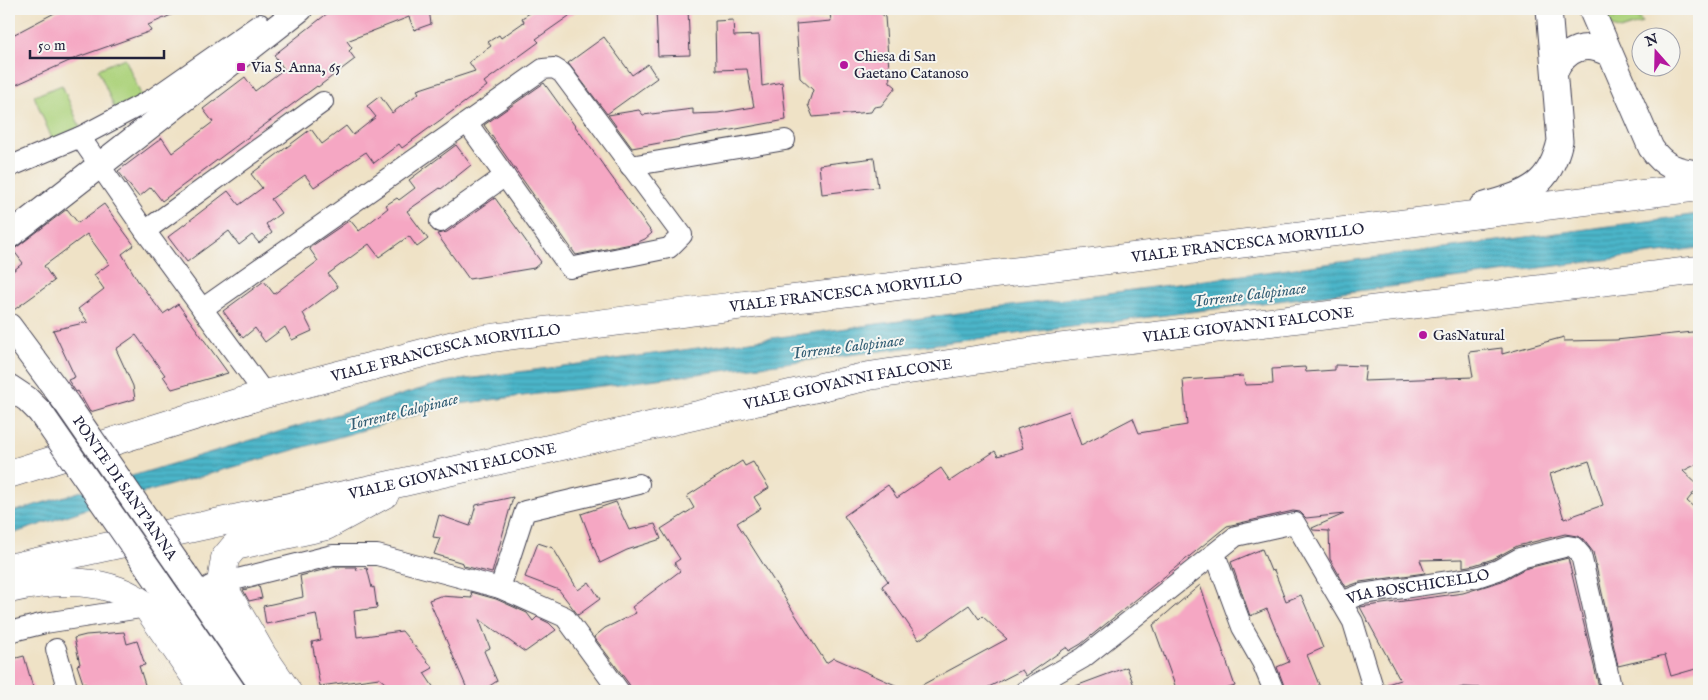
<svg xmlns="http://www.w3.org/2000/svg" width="1708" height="700" viewBox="0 0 1708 700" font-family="'IM FELL English',serif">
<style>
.grass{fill:url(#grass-tufts);stroke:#687a5c}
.park{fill:#add37d;stroke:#687a5c}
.water{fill:url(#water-rules);stroke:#366c82}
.building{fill:#f5a7c3;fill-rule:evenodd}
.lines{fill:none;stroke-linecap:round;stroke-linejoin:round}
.minor-casing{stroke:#413f50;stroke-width:22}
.tertiary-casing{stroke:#413f50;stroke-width:27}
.secondary-casing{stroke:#413f50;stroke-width:29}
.primary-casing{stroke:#413f50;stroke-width:29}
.minor{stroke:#fff;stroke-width:20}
.tertiary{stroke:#fff;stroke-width:25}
.secondary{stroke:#fff;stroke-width:28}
.primary{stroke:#fff;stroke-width:28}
.tertiary-bridge-casing{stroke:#413f50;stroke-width:27;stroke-linecap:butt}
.tertiary-bridge{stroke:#fff;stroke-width:25}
.poi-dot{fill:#b5179e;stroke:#f6f6f2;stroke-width:2}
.labels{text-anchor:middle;stroke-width:4;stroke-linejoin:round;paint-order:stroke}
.poi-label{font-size:15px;fill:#22223b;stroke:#f6f6f2;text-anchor:start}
.street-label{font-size:15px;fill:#22223b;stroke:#f6f6f2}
.water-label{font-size:16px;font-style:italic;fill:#325d74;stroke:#f6f6f2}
</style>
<defs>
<pattern id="grass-tufts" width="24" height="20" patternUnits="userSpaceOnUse" patternTransform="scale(1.25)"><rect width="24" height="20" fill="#add37d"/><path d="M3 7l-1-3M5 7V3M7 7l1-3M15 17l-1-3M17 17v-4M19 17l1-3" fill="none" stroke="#95b56d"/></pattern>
<pattern id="water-rules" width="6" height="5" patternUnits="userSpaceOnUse" patternTransform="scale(1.25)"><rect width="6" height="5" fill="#4bb5c9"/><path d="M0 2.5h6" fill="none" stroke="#3e93a4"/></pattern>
</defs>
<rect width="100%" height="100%" fill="#f6f6f2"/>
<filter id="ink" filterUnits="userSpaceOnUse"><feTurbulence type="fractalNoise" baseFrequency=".02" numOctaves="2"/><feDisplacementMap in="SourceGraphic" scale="10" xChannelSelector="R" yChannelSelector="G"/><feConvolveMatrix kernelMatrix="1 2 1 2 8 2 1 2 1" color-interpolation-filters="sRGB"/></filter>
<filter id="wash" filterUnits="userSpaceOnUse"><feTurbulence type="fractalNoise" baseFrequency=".0096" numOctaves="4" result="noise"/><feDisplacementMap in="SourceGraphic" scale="20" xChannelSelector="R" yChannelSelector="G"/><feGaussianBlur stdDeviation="1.12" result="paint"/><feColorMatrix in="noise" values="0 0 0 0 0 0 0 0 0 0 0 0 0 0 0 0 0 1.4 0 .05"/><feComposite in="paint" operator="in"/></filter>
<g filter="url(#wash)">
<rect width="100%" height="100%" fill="#efe2c6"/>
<path class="grass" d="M 1601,9 L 1636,9 L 1642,23 L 1620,30 L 1612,27 Z"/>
<path class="park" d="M 125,58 L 142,97 L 115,109 L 98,69 Z
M 62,85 L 80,127 L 52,139 L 34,96 Z"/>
<path class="water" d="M 1699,214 L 1699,248 L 451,405 L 87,509 L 9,535 L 9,513 L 444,382 Z"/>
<g id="blocks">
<path class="building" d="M 62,9 L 185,9 L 148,25 L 151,31 L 78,57 L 9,88 L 9,37 Z
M 333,9 L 429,9 L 431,24 L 414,30 L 409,17 L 347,41 L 352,48 L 349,51 L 355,59 L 318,87 L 317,86 L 162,201 L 151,187 L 139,197 L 118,171 L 162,138 L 172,153 L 213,122 L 203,109 L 245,77 L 255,91 L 284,69 L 274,55 Z
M 536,9 L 579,9 L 536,39 L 539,42 L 484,82 L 487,86 L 402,148 L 399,144 L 374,163 L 366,152 L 314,187 L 305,175 L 271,199 L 281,213 L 266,224 L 272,233 L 259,243 L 252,235 L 239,245 L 229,231 L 187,262 L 168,237 L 228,191 L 239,205 L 262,188 L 251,174 L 311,129 L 322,144 L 346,126 L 353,135 L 376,117 L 367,106 L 380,96 L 392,113 L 419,93 L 417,90 L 475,71 L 469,62 L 491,46 L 488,42 L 499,35 L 501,38 L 524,22 L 522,18 Z
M 656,9 L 688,9 L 690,55 L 658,56 Z
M 837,9 L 876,9 L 885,17 L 890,82 L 896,87 L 881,106 L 874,107 L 871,112 L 813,117 L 808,105 L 813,90 L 800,78 L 796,24 L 831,21 L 830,13 Z
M 733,20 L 734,36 L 759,35 L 762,86 L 782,82 L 786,120 L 632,148 L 608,115 L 639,110 L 643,115 L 693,109 L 693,114 L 718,113 L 754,107 L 747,69 L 716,70 L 715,21 Z
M 604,37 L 632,75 L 648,64 L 657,78 L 607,114 L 568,63 Z
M 544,83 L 652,233 L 645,239 L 636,243 L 576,255 L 484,125 Z
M 456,145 L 471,165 L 441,189 L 440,188 L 407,211 L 428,239 L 417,247 L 409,236 L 379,257 L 369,244 L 328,274 L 338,287 L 303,313 L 312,331 L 292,340 L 285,327 L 265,342 L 255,328 L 243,338 L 223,311 L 264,281 L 274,294 L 318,261 L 309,248 L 350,220 L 359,231 L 388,208 L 386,205 L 397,198 L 399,200 L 415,188 L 409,180 Z
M 874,158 L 878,187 L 822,194 L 819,165 Z
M 495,198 L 541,262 L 534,268 L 469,279 L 437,234 L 447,232 Z
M 104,204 L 134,245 L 122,254 L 138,281 L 163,314 L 178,304 L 228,373 L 172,389 L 163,376 L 165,375 L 136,335 L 116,349 L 133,386 L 135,399 L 90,412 L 78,391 L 76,392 L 68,380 L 75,377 L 53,330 L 88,322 L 78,309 L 104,289 L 94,275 L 109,264 L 87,234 L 44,266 L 54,281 L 11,312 L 9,312 L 9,274 L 23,263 L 13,250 L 67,209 L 78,223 Z
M 1692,332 L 1699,333 L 1699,463 L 1683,471 L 1699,486 L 1687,501 L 1699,512 L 1699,668 L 1671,676 L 1665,655 L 1618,666 L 1593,552 L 1583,539 L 1577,536 L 1565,534 L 1517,546 L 1493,559 L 1474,565 L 1463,567 L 1463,559 L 1420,560 L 1425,573 L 1360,582 L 1346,587 L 1330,559 L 1329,531 L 1313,530 L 1312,528 L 1344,514 L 1306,518 L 1300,512 L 1293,511 L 1227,526 L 1081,644 L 1069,651 L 1067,647 L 1026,676 L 1022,670 L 981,691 L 911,691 L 1007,639 L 982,616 L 979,619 L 969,605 L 919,640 L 882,586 L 888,581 L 844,516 L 888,485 L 897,498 L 941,468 L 950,481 L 995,451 L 998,456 L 1023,448 L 1017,429 L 1069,411 L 1081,445 L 1133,418 L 1139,433 L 1187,425 L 1183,380 L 1243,376 L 1245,385 L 1273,384 L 1272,369 L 1305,367 L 1306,372 L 1335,370 L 1335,365 L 1366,366 L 1364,381 L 1473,377 L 1469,352 L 1502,348 L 1502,354 L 1564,337 L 1564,341 L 1616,340 ZM 1589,461 L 1603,505 L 1564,519 L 1550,474 Z
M 742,461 L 745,466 L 753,462 L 769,488 L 754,497 L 761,508 L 737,523 L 826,663 L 834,658 L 909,691 L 631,691 L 629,684 L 594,637 L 605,628 L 636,613 L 632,607 L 680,571 L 674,563 L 680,559 L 661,529 L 694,508 L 687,496 Z
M 513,497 L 492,573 L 464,566 L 463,563 L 434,554 L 440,538 L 433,537 L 439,515 L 470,526 L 476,505 Z
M 616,502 L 629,530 L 655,524 L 661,539 L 627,550 L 600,563 L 581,514 Z
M 538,543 L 553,548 L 578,590 L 589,582 L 600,599 L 578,615 L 559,590 L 525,577 Z
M 1262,549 L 1271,571 L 1274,570 L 1286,601 L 1301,595 L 1314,626 L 1323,648 L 1307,655 L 1320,687 L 1316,688 L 1318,691 L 1286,691 L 1277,667 L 1289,662 L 1267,609 L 1250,616 L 1231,562 Z
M 1568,558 L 1600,691 L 1541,691 L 1463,687 L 1449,691 L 1386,691 L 1384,685 L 1400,680 L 1360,607 L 1463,593 L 1502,581 L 1524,569 Z
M 334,567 L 356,567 L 357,570 L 367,568 L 372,588 L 374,587 L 377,608 L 354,611 L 357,637 L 402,631 L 433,668 L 424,673 L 436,691 L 395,691 L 379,678 L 320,686 L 312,642 L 321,640 L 316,614 L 266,624 L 263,606 L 303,597 L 300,576 Z
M 1200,585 L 1235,686 L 1219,691 L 1177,691 L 1153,625 Z
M 259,586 L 262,598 L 249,601 L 243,590 Z
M 471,592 L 496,599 L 527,613 L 533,621 L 537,617 L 549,623 L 556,630 L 525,652 L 479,619 L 490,648 L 484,651 L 497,681 L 482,691 L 468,691 L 429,600 L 440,596 L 472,598 Z
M 124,632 L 127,644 L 137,641 L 145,665 L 139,666 L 147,691 L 88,691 L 85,683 L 83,683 L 77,665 L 80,664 L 74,638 L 86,635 Z
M 24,656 L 34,691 L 9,691 L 9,660 Z
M 1127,667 L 1136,691 L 1065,691 L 1065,690 Z"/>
</g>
</g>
<g filter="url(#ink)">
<use href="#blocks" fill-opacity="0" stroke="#413f50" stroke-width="1"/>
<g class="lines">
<g class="minor-casing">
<g id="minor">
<path d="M 80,137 L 145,231 L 265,394"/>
<path d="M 630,166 L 785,140"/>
<path d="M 9,167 L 80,137 L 154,98 L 260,24 L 269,35"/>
<path d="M 440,222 L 505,176"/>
<path d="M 145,231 L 323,102"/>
<path d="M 202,309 L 543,69 L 554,68 L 562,73 L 682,235 L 669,248 L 570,268 L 468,124"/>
<path d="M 1215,554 L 1242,627 L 1262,662 L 1274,691"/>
<path d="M 210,586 L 333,555 L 377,555 L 500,588 L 565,617 L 619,691"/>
<path d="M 500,588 L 525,511 L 639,484"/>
<path id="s1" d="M 1341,602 L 1362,594 L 1477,577 L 1498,570 L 1520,558 L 1568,546 L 1574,547 L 1581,555 L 1612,691"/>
<path d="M 9,632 L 45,623 L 153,606"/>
<path d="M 56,649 L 68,691"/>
<path d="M 1025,691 L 1083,658 L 1236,536 L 1295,523 L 1353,622 L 1374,691"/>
</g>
</g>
<g class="tertiary-casing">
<path id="tertiary" d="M 1591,9 L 1651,148 C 1664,167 1678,171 1699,173
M 1555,72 C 1566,48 1586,41 1609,54
M 1482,206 C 1525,193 1549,189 1560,141 L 1549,9
M 9,236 L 300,9
M 9,326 L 67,404
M 9,387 L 27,399 L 40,412
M 184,573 L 265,691
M 156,579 L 233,691"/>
</g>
<g class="secondary-casing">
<path id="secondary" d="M 221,583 L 263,656 L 287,691
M 147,607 L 205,691"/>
</g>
<g class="primary-casing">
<g id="primary">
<path id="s2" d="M 9,474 L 265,394 L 469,341 L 696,311 L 1699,187"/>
<path id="s3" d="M 9,568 L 404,482 L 869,376 L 1048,349 L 1699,270"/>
<path d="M 221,583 L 225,558 L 235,546 L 326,526 L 385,494"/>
<path d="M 9,589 C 54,579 110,576 147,607"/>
</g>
</g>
<use href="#minor" class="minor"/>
<use href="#tertiary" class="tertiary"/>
<use href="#secondary" class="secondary"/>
<use href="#primary" class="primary"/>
<g class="tertiary-bridge-casing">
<g id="tertiary-bridge">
<path id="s4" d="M 67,404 L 184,573"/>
<path d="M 40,412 L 156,579"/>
</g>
</g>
<use href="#tertiary-bridge" class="tertiary-bridge"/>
</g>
</g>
<g class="poi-dot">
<circle cx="844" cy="65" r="5"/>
<rect x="236" y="62" width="10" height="10" rx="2.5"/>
<circle cx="1423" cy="335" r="5"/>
</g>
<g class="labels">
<g class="poi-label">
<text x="854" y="61">Chiesa di San<tspan x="854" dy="17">Gaetano Catanoso</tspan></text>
<text x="251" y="72">Via S. Anna, 65</text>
<text x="1433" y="340">GasNatural</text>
</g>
<g class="street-label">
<text dy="5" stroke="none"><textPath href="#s2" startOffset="1264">VIALE FRANCESCA MORVILLO</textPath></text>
<text dy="5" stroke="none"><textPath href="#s2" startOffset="859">VIALE FRANCESCA MORVILLO</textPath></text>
<text dy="5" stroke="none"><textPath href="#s3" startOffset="1264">VIALE GIOVANNI FALCONE</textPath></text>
<text dy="5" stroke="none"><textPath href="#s2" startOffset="454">VIALE FRANCESCA MORVILLO</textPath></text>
<text dy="5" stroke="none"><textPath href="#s3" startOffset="859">VIALE GIOVANNI FALCONE</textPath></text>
<text dy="5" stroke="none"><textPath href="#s3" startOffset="454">VIALE GIOVANNI FALCONE</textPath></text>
<text dy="5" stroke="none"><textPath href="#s4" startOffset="102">PONTE DI SANT'ANNA</textPath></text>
<text dy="5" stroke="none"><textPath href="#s1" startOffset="79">VIA BOSCHICELLO</textPath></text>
</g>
<g class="water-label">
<text transform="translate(1249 294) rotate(-7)" y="6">Torrente Calopinace</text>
<text transform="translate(847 346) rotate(-7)" y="6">Torrente Calopinace</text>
<text transform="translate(402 411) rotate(-14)" y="6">Torrente Calopinace</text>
</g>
</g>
<rect width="1708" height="700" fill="none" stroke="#f6f6f2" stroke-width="30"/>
<g transform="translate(1656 52) rotate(340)"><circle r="24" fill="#f6f6f2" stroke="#a1a1a9"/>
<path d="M0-4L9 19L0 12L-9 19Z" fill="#b5179e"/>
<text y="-8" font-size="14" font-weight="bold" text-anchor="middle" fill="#22223b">N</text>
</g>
<path d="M30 50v8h134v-8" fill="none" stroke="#22223b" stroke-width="2.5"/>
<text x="38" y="50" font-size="15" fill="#22223b" stroke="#f6f6f2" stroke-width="4" paint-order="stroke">50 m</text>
</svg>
